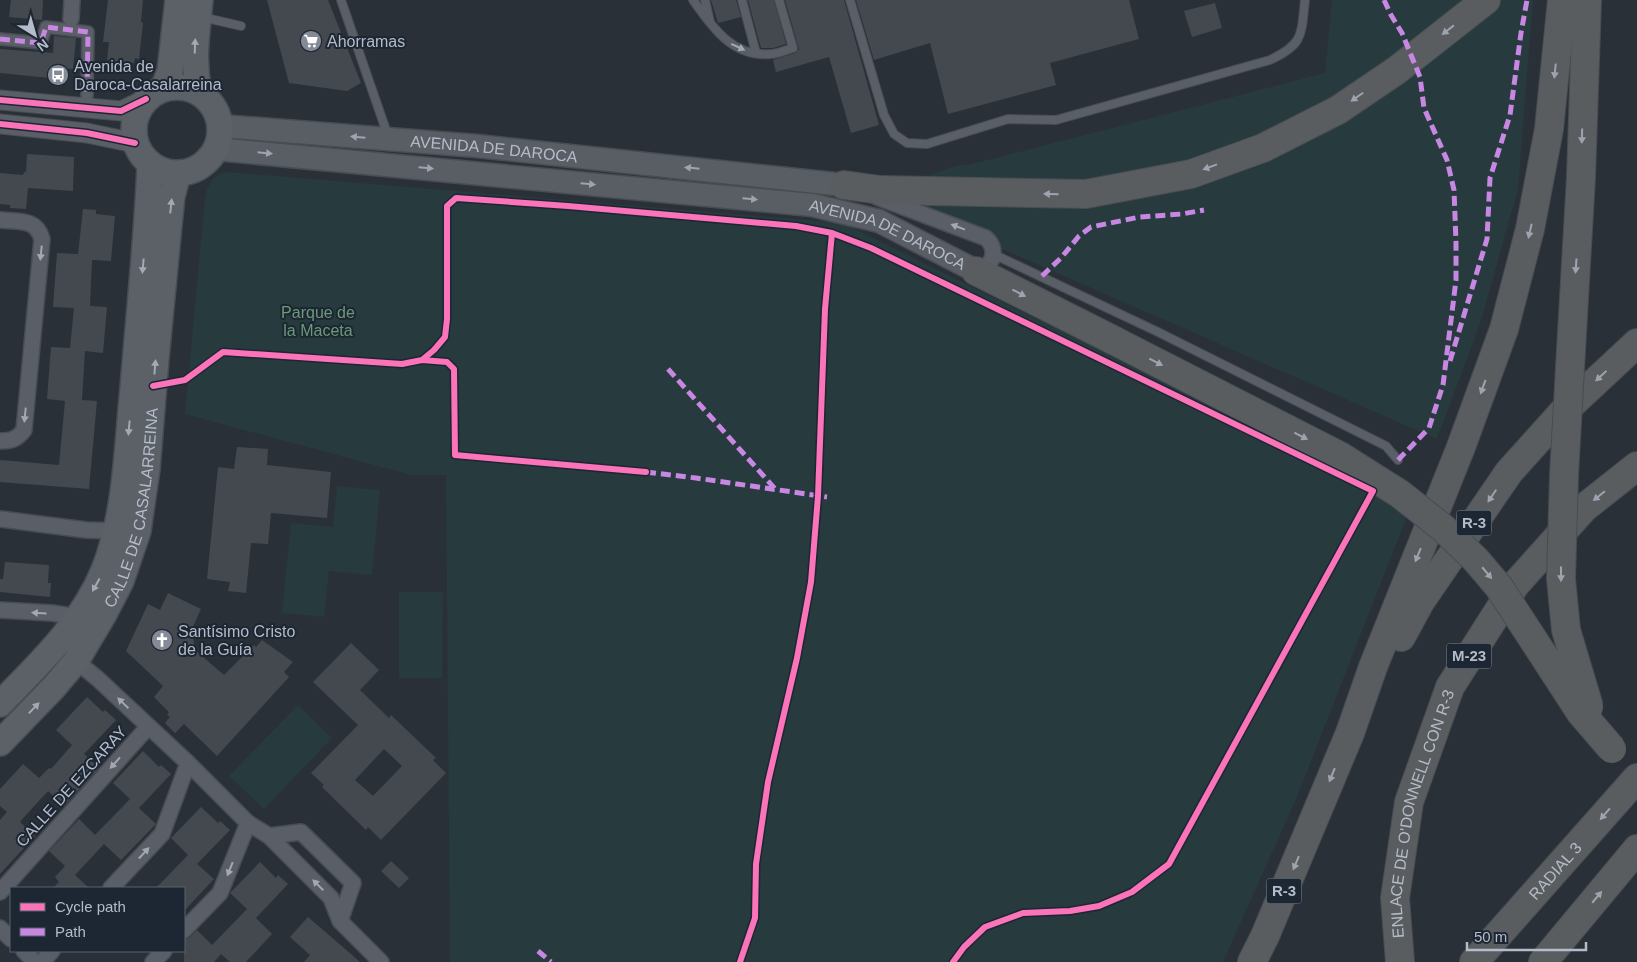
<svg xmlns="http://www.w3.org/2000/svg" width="1637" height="962" viewBox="0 0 1637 962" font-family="Helvetica,sans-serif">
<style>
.green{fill:#273a3e}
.building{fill:#444950;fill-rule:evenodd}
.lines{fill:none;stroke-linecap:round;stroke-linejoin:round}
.service-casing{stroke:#484c53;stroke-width:10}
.pedestrian-casing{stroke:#484c53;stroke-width:14}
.minor-casing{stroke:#484c53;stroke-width:18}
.tertiary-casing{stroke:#484c53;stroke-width:21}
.secondary-casing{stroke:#484c53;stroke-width:25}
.primary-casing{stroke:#484c55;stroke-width:28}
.motorway-casing{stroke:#474c53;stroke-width:30}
.service{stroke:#5a5e66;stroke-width:8}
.pedestrian{stroke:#5a5e66;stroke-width:11}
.minor{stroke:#5a5e66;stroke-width:15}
.tertiary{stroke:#5a5e66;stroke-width:19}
.secondary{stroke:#595d64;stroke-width:22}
.primary{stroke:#5c6168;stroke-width:25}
.motorway{stroke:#5a5d60;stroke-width:28}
.motorway-bridge-casing{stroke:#474c53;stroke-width:30;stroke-linecap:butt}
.motorway-bridge{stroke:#5a5d60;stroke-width:28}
.quiet{stroke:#c787e3;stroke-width:5;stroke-dasharray:10 5;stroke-linecap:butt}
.cycleway-casing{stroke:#1d2633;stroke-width:9}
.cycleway{stroke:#fb73b8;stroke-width:6}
.oneway{fill:#9ea4af}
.oneway2{fill:#a2aab6}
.oneway3{fill:#a2a9b5}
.oneway4{fill:#9da4b0}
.labels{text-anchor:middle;stroke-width:4;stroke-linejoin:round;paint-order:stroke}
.shield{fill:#1d2633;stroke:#878f9c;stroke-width:1}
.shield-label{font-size:15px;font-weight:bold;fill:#b4bcc9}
.poi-label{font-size:16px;fill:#b4bcc9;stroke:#1d2633;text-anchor:start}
.street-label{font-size:16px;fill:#b4bcc9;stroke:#1d2633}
.park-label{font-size:16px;fill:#6b9a76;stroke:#1d2633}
</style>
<rect width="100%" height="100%" fill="#2a3038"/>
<path class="green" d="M 1332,0 L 1533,0 L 1518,189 L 1481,321 L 1437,439 L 874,193 L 956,166 L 972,164 L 1325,73 Z
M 227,172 L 843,223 L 1372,485 L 1409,511 L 1297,797 L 1223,962 L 450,962 L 446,475 L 411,475 L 185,414 L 205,198 C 209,183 211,176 227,172 Z
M 337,486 L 380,490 L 372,575 L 329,571 L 324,617 L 282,613 L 291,523 L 333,527 Z
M 399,592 L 443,592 L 442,678 L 399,678 Z
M 298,705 L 332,738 L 264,809 L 229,776 Z"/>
<path class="building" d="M 11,0 L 43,0 L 42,20 L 9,17 Z
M 108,0 L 143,0 L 141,22 L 143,23 L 139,59 L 135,58 L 134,63 L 126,62 L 125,71 L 112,70 L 113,68 L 108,67 L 109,60 L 107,60 L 109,42 L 103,42 Z
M 267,0 L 328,0 L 361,83 L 347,91 L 289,83 Z
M 711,0 L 736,0 L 741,17 L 718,23 Z
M 748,0 L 774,0 L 786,44 L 773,48 L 761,48 Z
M 785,0 L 844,0 L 879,125 L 851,133 L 829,57 L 776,72 L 773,60 L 795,53 L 799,49 Z
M 856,0 L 1129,0 L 1139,39 L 1050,63 L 1056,85 L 948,114 L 930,43 L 874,60 Z
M 1215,3 L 1222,28 L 1192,37 L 1184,11 Z
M 54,36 L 76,38 L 73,69 L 51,67 L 50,78 L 0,73 L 0,49 L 53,53 Z
M 27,154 L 74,157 L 73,191 L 28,188 L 26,209 L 10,208 L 10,205 L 0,204 L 0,173 L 23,175 L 24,172 L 26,172 Z
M 83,209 L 96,210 L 96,214 L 115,216 L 111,261 L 92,260 L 90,306 L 107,307 L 103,353 L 85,351 L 82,400 L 97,401 L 89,489 L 0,482 L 0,460 L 59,465 L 65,401 L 47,399 L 51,347 L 70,348 L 74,308 L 53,307 L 57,253 L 78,254 Z
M 237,447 L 268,449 L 267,465 L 331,472 L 327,518 L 271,513 L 268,544 L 251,543 L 246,593 L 228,591 L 230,582 L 207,579 L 218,467 L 234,469 Z
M 5,562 L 49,565 L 48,583 L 51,583 L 50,597 L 0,592 L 0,579 L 3,579 Z
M 168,593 L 201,609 L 192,629 L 195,650 L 224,675 L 254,645 L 256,647 L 262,640 L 293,662 L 284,672 L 289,677 L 217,756 L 184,724 L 175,733 L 165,723 L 170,717 L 167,715 L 169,712 L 154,697 L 163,686 L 126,651 L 148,604 L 160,610 Z
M 351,643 L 379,670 L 360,690 L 389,718 L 391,715 L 436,758 L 433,760 L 446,773 L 381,840 L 368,827 L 366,830 L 322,787 L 324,785 L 311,773 L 358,725 L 313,682 ZM 384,749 L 402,766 L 373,796 L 355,780 Z
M 87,697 L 103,712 L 105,710 L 116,720 L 84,754 L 99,768 L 64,806 L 48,791 L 27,814 L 20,822 L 35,836 L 0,874 L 0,820 L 7,812 L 0,806 L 0,789 L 23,764 L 39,778 L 49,768 L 51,769 L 72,745 L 56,730 Z
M 143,751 L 159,767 L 161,765 L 171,774 L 139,808 L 156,824 L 121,860 L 104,844 L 75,875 L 89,888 L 53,888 L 59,882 L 55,877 L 65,866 L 49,851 L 79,819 L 95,835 L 130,799 L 113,783 Z
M 201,807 L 218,823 L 220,821 L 230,830 L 197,864 L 214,879 L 184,911 L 184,888 L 156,888 L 188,855 L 171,838 Z
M 391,861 L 409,878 L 399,888 L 381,871 Z
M 260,862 L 276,878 L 278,875 L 288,884 L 256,918 L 272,934 L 246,962 L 230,962 L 221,954 L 214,962 L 184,962 L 184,939 L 190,937 L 197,930 L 212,945 L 247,909 L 230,893 Z
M 308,917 L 336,941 L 360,962 L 304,962 L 310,955 L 290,937 Z"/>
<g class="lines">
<g class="service-casing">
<path id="service" d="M 341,0 L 388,136
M 693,0 C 712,27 733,58 771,54 C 778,54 786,50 793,48 L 779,0
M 705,0 L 710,22
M 742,0 L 756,53
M 850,0 L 884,115 L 894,134 L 907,143 L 927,144 L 1008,119 L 1056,120 L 1270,60 C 1304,44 1301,35 1305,0
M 202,17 L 241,26
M 993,254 L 1158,332 L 1386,446 L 1398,460"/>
</g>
<g class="pedestrian-casing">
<path id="pedestrian" d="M 0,39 L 41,43 L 46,27 L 88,32 L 87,96"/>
</g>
<g class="minor-casing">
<path id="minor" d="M 71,19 L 72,0
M 877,197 L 986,238 C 999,250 993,268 976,271
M 0,220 C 19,222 36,218 42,239 L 24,430 C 17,439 12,441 0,441
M 0,519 L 86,530 L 117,531
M 0,610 L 52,613 L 78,617
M 76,661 L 98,679 L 188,763 L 248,823 L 269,836 L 331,898 L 340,921 L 381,962
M 269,836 L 301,832 L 353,883 L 340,921
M 111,888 L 162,834 L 188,763
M 0,892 L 148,727
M 0,928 L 11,939
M 184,930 L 220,893 L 248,823
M 24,951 L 35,962
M 42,962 L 52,951
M 153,962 L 164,951"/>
</g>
<g class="tertiary-casing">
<path id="tertiary" d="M 0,100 L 121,111 L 146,99
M 0,124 L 87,133 L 135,143"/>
</g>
<g class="secondary-casing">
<g id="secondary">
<path id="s1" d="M 220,126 L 477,146 L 844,185"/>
<path id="s2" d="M 216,149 L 812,205 L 879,221 L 976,271"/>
</g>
</g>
<g class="primary-casing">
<g id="primary">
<circle cx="177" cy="130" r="43"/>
<path d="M 163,89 L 170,71 L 178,0"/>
<path d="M 199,93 C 192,58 197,34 200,0"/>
<path d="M 0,704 C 39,664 82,624 104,570 C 126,515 127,447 133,388 C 139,314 147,239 150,165"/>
<path id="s3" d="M 0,743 L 54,687 L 76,661 L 104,614 L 121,581 L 138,531 L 147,469 L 156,358 L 169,225 L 172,196 L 178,174"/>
</g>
</g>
<g class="motorway-casing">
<g id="motorway">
<path d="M 844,185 L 880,190 L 1086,194 L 1191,174 L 1263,148 L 1338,110 L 1397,70 L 1486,0"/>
<path d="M 976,271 L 1113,340"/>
<path d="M 1571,350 L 1581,177 L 1587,0"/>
<path d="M 1401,637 L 1420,602 L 1509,472 L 1563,412 L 1637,343"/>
<path d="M 1252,962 L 1265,936 L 1350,733 L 1373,667 L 1461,447 L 1504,329 L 1530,229 L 1549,129 L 1562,0"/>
<path id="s4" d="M 1400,962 L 1395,898 L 1409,802 L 1450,687 L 1515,585 L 1584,508 L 1637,466"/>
<path id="s5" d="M 1474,962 L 1637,778"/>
<path d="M 1543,962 L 1637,849"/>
</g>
</g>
<use href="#service" class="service"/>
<use href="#pedestrian" class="pedestrian"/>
<use href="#minor" class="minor"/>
<use href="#tertiary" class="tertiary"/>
<use href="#secondary" class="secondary"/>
<use href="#primary" class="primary"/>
<use href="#motorway" class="motorway"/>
<g class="motorway-bridge-casing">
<path id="motorway-bridge" d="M 1113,340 L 1340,456 L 1400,494 L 1443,528 L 1476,560 L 1499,587 L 1581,713 L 1612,749
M 1571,350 L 1564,475 L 1561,579 L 1566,630 L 1589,707"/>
</g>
<use href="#motorway-bridge" class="motorway-bridge"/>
<path class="quiet" d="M 1384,0 L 1391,15 L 1402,33 L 1420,77 L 1424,108 L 1447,160 L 1454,190 L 1456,242 L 1456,280 L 1443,385 L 1429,428 L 1398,460
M 0,39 L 41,43 L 46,27 L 88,32 L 87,96
M 1042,276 L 1061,258 L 1079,236 L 1091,227 L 1140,217 L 1182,214 L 1204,210
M 1450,361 L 1487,239 L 1490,178 L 1510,115 L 1521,33 L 1527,0
M 668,369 L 777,491
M 646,472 L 696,478 L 827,497
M 538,951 L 551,962"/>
<g class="cycleway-casing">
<path id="cycleway" d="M 0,100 L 121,111 L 146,99
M 0,124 L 87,133 L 135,143
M 422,360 L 447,362 L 454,369 L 455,455 L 646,472
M 153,386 L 185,380 L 223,352 L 402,364 L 422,360 L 434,350 L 445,337 L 447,319 L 447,206 L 456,198 L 568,206 L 796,226 L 832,233 L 871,248 L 1373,491 L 1169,864 L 1132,892 L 1099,906 L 1070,911 L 1023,913 L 985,927 L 964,947 L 953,962
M 740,962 L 755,918 L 756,864 L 768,782 L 797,658 L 811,582 L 818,496 L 825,309 L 832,233"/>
</g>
<use href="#cycleway" class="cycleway"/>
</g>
<defs><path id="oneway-solid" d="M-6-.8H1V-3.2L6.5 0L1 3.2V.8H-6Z" transform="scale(1.25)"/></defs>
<g class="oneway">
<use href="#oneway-solid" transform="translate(1448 30) rotate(142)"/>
<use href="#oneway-solid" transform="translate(1555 71) rotate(96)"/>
<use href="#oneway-solid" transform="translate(1357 97) rotate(145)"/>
<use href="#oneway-solid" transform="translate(1582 136) rotate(91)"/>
<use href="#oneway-solid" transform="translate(1210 167) rotate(160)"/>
<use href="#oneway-solid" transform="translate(1051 194) rotate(-179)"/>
<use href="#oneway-solid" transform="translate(1530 231) rotate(103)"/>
<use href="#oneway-solid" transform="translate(1576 266) rotate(94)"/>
<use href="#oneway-solid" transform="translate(1019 293) rotate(27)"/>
<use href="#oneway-solid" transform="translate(1156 362) rotate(27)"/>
<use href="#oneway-solid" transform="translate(1601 376) rotate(137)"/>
<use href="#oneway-solid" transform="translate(1483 387) rotate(110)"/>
<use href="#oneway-solid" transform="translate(1301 436) rotate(27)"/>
<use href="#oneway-solid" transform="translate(1492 496) rotate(124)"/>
<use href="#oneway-solid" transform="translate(1599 496) rotate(141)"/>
<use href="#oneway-solid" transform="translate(1418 555) rotate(112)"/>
<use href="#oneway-solid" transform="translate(1487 573) rotate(50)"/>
<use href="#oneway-solid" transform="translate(1561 574) rotate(90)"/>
<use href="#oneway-solid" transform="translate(1332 775) rotate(112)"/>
<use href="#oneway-solid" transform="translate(1605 814) rotate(131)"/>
<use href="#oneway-solid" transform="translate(1296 863) rotate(113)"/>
<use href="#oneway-solid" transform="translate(1597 897) rotate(-50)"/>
</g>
<g class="oneway2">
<use href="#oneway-solid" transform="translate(195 46) rotate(-88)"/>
<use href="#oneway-solid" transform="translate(171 206) rotate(-84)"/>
<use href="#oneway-solid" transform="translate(143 266) rotate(95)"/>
<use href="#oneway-solid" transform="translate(155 367) rotate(-85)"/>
<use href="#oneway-solid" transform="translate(129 428) rotate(95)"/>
<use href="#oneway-solid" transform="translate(96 585) rotate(119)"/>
<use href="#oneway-solid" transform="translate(34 708) rotate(-46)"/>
</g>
<g class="oneway3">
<use href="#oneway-solid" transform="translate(738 47) rotate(25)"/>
<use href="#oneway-solid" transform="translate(958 227) rotate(-159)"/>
<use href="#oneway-solid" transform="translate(41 253) rotate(96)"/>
<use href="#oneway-solid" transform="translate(25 415) rotate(96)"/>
<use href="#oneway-solid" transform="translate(39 613) rotate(-177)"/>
<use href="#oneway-solid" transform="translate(123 703) rotate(-136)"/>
<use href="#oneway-solid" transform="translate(115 763) rotate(132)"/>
<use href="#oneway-solid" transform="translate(144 853) rotate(-47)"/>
<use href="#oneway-solid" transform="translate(230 869) rotate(112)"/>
<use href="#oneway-solid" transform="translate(318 885) rotate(-135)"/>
</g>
<g class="oneway4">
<use href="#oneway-solid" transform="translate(358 137) rotate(-175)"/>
<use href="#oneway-solid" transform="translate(265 153) rotate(6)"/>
<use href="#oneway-solid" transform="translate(426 168) rotate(5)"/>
<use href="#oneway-solid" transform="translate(692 168) rotate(-174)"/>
<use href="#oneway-solid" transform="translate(588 184) rotate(5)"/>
<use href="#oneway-solid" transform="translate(750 199) rotate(5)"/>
</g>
<defs>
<g id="supermarket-disc" transform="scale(1.125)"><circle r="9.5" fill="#848b96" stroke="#1d2633"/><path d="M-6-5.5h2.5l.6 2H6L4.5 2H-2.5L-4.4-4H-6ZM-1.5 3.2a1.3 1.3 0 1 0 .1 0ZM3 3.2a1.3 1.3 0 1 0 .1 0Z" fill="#fff"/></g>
<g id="bus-disc" transform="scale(1.125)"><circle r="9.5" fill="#848b96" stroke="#1d2633"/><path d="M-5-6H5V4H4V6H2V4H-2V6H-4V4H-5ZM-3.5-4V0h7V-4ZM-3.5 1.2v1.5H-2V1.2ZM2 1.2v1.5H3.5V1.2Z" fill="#fff"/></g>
<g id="church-disc" transform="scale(1.125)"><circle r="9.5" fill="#848b96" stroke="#1d2633"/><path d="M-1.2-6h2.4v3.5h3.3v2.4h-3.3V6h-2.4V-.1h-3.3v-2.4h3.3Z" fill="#fff"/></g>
</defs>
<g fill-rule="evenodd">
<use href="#supermarket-disc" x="311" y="41"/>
<use href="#bus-disc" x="58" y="75"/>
<use href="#church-disc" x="162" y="640"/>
</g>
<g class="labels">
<g class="shield">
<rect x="1456.5" y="510.5" width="35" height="25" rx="4"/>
<rect x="1446.5" y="643.5" width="45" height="25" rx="4"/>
<rect x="1266.5" y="878.5" width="35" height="25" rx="4"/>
</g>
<g class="shield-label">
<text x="1474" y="528">R-3</text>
<text x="1469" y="661">M-23</text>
<text x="1284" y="896">R-3</text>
</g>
<g class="poi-label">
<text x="327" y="47">Ahorramas</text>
<text x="74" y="72">Avenida de<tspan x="74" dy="18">Daroca-Casalarreina</tspan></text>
<text x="178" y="637">Santísimo Cristo<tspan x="178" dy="18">de la Guía</tspan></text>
</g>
<g class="street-label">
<text dy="6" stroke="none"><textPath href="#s1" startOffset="275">AVENIDA DE DAROCA</textPath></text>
<text dy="6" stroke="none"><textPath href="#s2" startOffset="680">AVENIDA DE DAROCA</textPath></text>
<text dy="6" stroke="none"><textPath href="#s3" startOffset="278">CALLE DE CASALARREINA</textPath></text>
<text transform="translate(71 786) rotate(-48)" y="6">CALLE DE EZCARAY</text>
<text dy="6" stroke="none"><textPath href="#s4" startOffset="152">ENLACE DE O'DONNELL CON R-3</textPath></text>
<text dy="6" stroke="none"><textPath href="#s5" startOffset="122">RADIAL 3</textPath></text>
</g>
<g class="park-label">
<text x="318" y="318">Parque de<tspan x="318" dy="18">la Maceta</tspan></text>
</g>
</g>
<rect x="10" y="887" width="175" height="65" fill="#1d2633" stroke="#59626f"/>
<rect x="20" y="903" width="25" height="8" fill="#fb73b8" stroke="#59626f"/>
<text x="55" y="912" font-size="15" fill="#b4bcc9">Cycle path</text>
<rect x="20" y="928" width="25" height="8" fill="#c787e3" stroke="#59626f"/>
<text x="55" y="937" font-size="15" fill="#b4bcc9">Path</text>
<g transform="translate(35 35) rotate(143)" stroke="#1d2633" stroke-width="4" paint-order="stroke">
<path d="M0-4L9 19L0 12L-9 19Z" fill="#b4bcc9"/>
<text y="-8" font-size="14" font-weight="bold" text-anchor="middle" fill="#b4bcc9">N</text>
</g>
<path d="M1467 942v8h119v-8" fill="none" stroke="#b4bcc9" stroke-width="2.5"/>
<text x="1474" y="942" font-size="15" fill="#b4bcc9" stroke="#1d2633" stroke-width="4" paint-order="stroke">50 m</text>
</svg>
